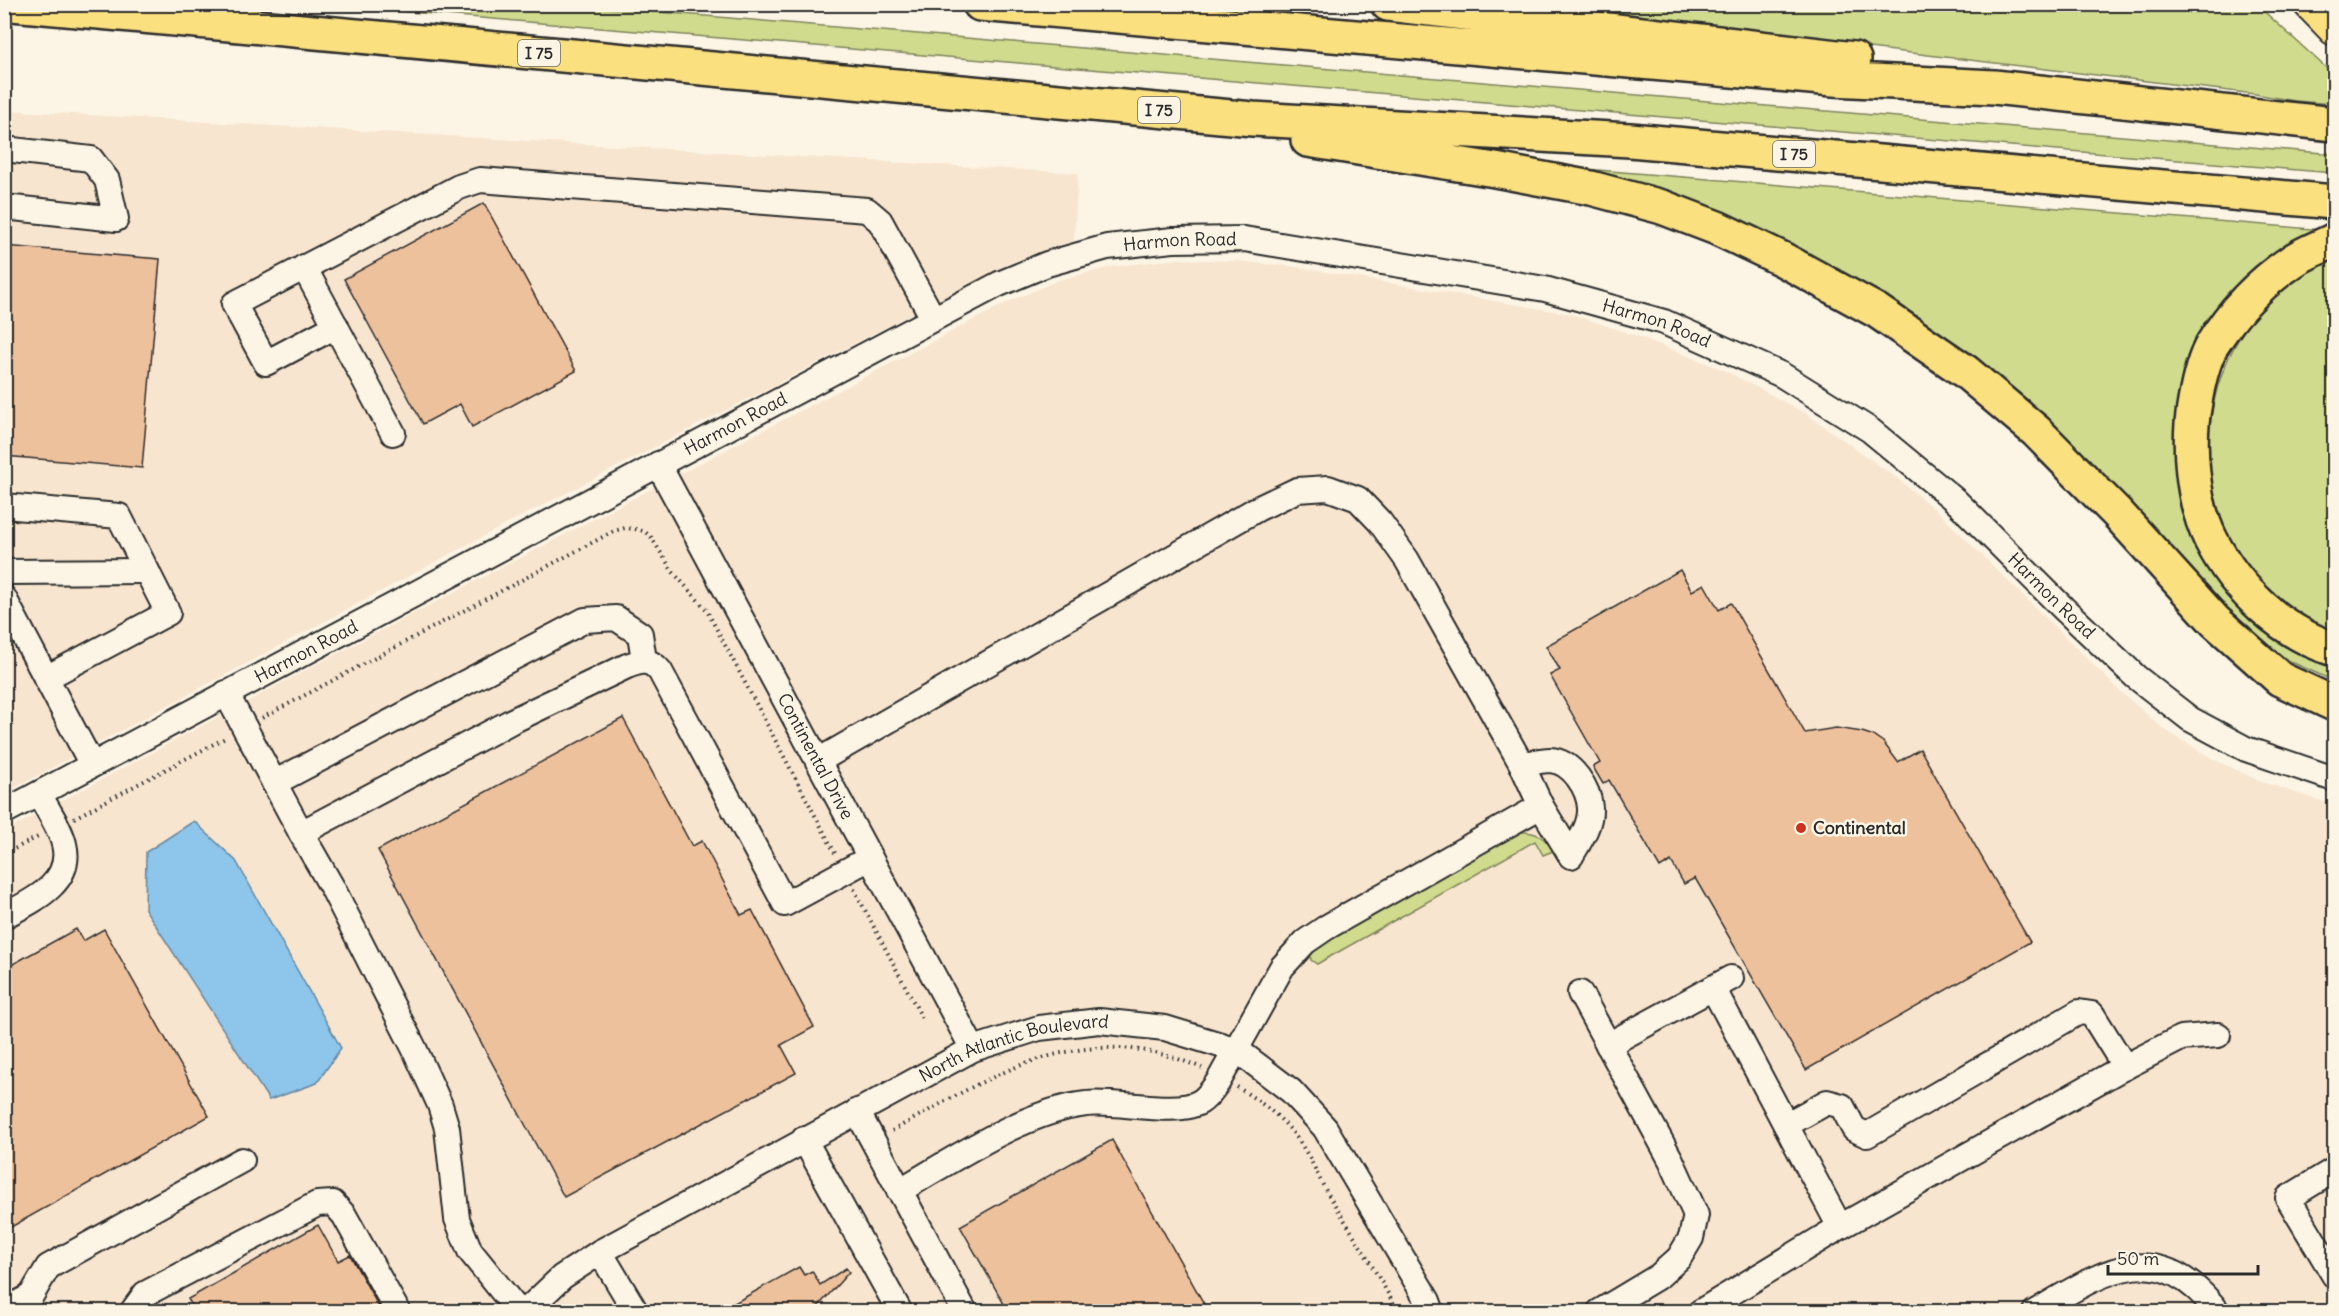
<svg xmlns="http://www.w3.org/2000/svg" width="2339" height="1316" viewBox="0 0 2339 1316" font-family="Delius,sans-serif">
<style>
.built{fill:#f8e5cf}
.green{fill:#d0db8e;stroke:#7e835c;stroke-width:1.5}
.water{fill:#8dc5eb;stroke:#66879e;stroke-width:1.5}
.building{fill:#eec19d;stroke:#2b2b2b;stroke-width:1.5}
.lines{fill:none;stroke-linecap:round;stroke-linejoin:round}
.minor-casing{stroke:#2b2b2b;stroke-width:28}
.major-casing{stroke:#2b2b2b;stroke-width:34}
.highway-casing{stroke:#2b2b2b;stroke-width:38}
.path{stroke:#2b2b2b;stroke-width:4;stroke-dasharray:1.5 4.5;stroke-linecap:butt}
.minor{stroke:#fcf5e5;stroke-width:24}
.major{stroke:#fbe080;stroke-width:30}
.highway{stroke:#fbe080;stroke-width:33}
.poi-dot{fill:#c8321e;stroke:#fcf5e5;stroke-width:2}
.labels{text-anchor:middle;stroke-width:5;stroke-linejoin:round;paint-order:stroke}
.shield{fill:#fcf5e5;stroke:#6a6863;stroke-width:1.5}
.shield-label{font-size:16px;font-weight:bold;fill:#2b2b2b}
.street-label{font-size:18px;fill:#2b2b2b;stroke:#fcf5e5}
.poi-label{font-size:18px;font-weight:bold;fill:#2b2b2b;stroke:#fcf5e5;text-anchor:start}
</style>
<rect width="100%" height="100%" fill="#fcf5e5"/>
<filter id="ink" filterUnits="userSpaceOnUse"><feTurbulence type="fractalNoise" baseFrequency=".0167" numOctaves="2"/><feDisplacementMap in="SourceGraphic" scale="12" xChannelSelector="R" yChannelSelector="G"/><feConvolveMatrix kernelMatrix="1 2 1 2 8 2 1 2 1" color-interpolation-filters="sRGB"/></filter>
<g filter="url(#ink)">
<path class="built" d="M 4,110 L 1078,173 L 1074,241 L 1015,261 L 979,279 L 497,529 L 5,793 Z
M 1179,259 L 1236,261 L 1290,266 L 1571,314 L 1643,338 L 1726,371 L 1807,414 L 1898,479 L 1937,511 L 2120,691 L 2165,730 L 2215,760 L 2262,782 L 2334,805 L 2334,1311 L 5,1312 L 5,831 L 319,663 L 1008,302 L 1061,279 L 1116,266 Z"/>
<path class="green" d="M 325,5 L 575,5 L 2334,154 L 2334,173 Z
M 1510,5 L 2257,5 L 2334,75 L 2334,104 L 2295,101 L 2255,94 Z
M 1586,169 L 2324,230 L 2222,317 L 2192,513 L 2334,664 L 2334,681 L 2289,661 L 2245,627 L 2020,400 L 1586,175 Z
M 2334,260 L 2334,635 C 2300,615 2273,602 2248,569 C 2182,480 2201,344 2294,280 C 2306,272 2321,266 2334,260 Z
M 1520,832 C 1536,831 1545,837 1553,851 L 1543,855 L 1535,841 L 1317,964 L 1311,960 L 1309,950 Z"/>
<path class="water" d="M 194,821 L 236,861 L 341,1048 L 317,1083 L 269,1100 L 145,909 L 146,852 Z"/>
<path class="building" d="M 484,203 L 576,371 L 472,427 L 460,404 L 423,424 L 344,279 Z
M 4,246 L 160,259 L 142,468 L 4,456 Z
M 1680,570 L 1692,591 L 1704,584 L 1719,610 L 1731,603 L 1805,733 L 1836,728 L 1862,732 L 1874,736 L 1883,742 L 1898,762 L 1920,749 L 2030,942 L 1806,1070 L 1695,878 L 1684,884 L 1671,861 L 1660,868 L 1609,780 L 1603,784 L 1593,767 L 1600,763 L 1550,675 L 1560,670 L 1546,646 Z
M 623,718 L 692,846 L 702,841 L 741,915 L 752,910 L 814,1027 L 781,1045 L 796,1073 L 564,1197 L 378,850 Z
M 76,929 L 83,941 L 104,929 L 209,1116 L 4,1231 L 4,969 Z
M 1112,1140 L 1208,1311 L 1008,1311 L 960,1226 Z
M 318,1225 L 338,1261 L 350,1255 L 381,1311 L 195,1311 L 188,1299 Z
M 799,1267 L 804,1275 L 812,1271 L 820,1285 L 846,1268 L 849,1272 L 814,1311 L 720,1311 Z"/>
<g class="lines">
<g class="minor-casing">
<g id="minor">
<path d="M 4,149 L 91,159 L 107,180 L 116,219 L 4,207"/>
<path d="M 304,267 L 393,433"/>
<path d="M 336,326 L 266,363 L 234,304 L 459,187 L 480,180 L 867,210 L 880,221 L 933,318"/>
<path id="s1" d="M 658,464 L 973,1049"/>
<path d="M 4,506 L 119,516 L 168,613 L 46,678"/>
<path d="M 4,572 L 147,571"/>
<path d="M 4,598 L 92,765"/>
<path d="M 226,693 L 301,833"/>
<path d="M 818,761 L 1257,509 L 1297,490 L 1328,488 L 1358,499 L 1380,522 L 1407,560 L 1522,765 L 1541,806 L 1571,856 C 1579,842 1591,825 1590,808 C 1589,789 1572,761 1550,760 C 1541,760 1531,763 1522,765"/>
<path d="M 274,783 L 585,620 L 616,618 L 640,634 L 644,660"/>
<path id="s2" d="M 4,812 L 999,284 L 1047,264 L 1107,247 L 1173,240 L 1244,239 L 1545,289 L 1664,322 L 1782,375 L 1870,430 L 1956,501 L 2064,609 L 2136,677 L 2190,719 L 2246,749 L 2334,779"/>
<path d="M 4,916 C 32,901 74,883 64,844 C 60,827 47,809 39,794"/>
<path d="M 1713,988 L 1840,1227"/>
<path d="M 1580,993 L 1671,1160 L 1696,1215 L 1691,1238 L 1679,1258 L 1659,1276 L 1599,1312"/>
<path d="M 1608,1045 L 1731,978"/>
<path d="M 857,1111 L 965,1312"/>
<path d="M 1786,1125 L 1827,1102 L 1842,1106 L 1854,1129 L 1867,1135 L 2079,1012 L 2092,1014 L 2125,1067"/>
<path d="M 804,1139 L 900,1312"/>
<path d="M 2334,1170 L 2288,1198 L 2334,1275"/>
<path d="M 899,1191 C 953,1160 1024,1111 1086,1104 C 1115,1100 1177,1116 1200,1102 C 1208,1097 1213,1089 1218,1082 L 1282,967 L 1305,942 L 1327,927 L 1541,806"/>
<path d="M 600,1252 L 636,1312"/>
<path d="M 4,1311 L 31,1296 L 48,1267 L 242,1160"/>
<path d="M 132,1312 L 145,1294 L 317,1204 L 333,1203 L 344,1215 L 398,1312"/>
<path d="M 519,1312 L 470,1251 L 457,1219 L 447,1128 L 440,1105 L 414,1048 L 333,889 L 301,833 L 512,721 L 627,666 C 641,661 649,658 660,671 L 785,904 L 870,858"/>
<path id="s3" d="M 525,1312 L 562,1277 L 600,1252 L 973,1049 L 1039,1028 L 1099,1021 L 1165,1028 L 1237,1050 L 1291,1091 L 1325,1128 L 1428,1301 L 1432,1312"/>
<path d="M 1700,1312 L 1840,1227 L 2117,1071 L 2181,1038 L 2218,1035"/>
<path d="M 2035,1312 C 2103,1272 2157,1233 2218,1312"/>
</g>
</g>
<g class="major-casing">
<path id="major" d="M 2309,4 L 2334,30"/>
</g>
<g class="highway-casing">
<path id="highway" d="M 12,4 L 1253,119 L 1630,140 L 2334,202
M 980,4 L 1833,79 L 1994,87 L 2334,124
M 1388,4 L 1854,59
M 1308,140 L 1495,170 L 1591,188 L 1662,207 L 1717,228 L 1782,259 L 1877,311 L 1966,372 L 2036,431 L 2118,514 L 2215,621 L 2280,679 L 2334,704
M 2334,240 C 2321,247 2306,252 2294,260 C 2261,282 2232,312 2212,345 C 2203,361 2198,384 2195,402 C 2187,443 2192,502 2211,540 C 2236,589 2282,633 2334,649"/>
</g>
<path class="path" d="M 262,718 L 614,531 L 625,528 L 635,529 L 644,531 L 651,537 L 673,572 L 706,609 L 835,853
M 74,818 L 227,737
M 4,854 L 38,837
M 854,889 L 922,1018
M 1237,1087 C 1263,1103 1289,1122 1304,1149 C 1314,1164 1320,1182 1330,1197 C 1354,1235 1377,1273 1398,1312
M 892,1131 C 995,1074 1081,1016 1202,1068"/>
<use href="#minor" class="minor"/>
<use href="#major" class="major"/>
<use href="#highway" class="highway"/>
</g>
</g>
<circle class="poi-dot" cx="1801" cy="828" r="6"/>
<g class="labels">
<g class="shield">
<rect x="518" y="40" width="42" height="26" rx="4.5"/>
<rect x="1138" y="97" width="42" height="26" rx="4.5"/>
<rect x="1773" y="141" width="42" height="26" rx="4.5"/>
</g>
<g class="shield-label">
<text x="539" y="59">I 75</text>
<text x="1159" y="116">I 75</text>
<text x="1794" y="160">I 75</text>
</g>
<g class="street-label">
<text dy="6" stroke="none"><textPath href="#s2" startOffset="1314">Harmon Road</textPath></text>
<text dy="6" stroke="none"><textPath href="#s2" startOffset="1800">Harmon Road</textPath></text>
<text dy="6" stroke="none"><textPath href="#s2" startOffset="828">Harmon Road</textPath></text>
<text dy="6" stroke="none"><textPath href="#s2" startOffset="2286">Harmon Road</textPath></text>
<text dy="6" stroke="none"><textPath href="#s2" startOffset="342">Harmon Road</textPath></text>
<text dy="6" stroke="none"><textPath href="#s1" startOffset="332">Continental Drive</textPath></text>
<text dy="6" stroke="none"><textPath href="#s3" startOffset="561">North Atlantic Boulevard</textPath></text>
</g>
<g class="poi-label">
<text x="1813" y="834">Continental</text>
</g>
</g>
<rect width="2339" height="1316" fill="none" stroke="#fcf5e5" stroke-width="24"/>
<rect x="12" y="12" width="2315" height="1292" fill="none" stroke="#2b2b2b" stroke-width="2" filter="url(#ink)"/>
<path d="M2108 1265v9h150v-9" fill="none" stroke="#2b2b2b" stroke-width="3"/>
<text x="2117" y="1265" font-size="18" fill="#2b2b2b" stroke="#fcf5e5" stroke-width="4.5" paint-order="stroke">50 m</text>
</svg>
